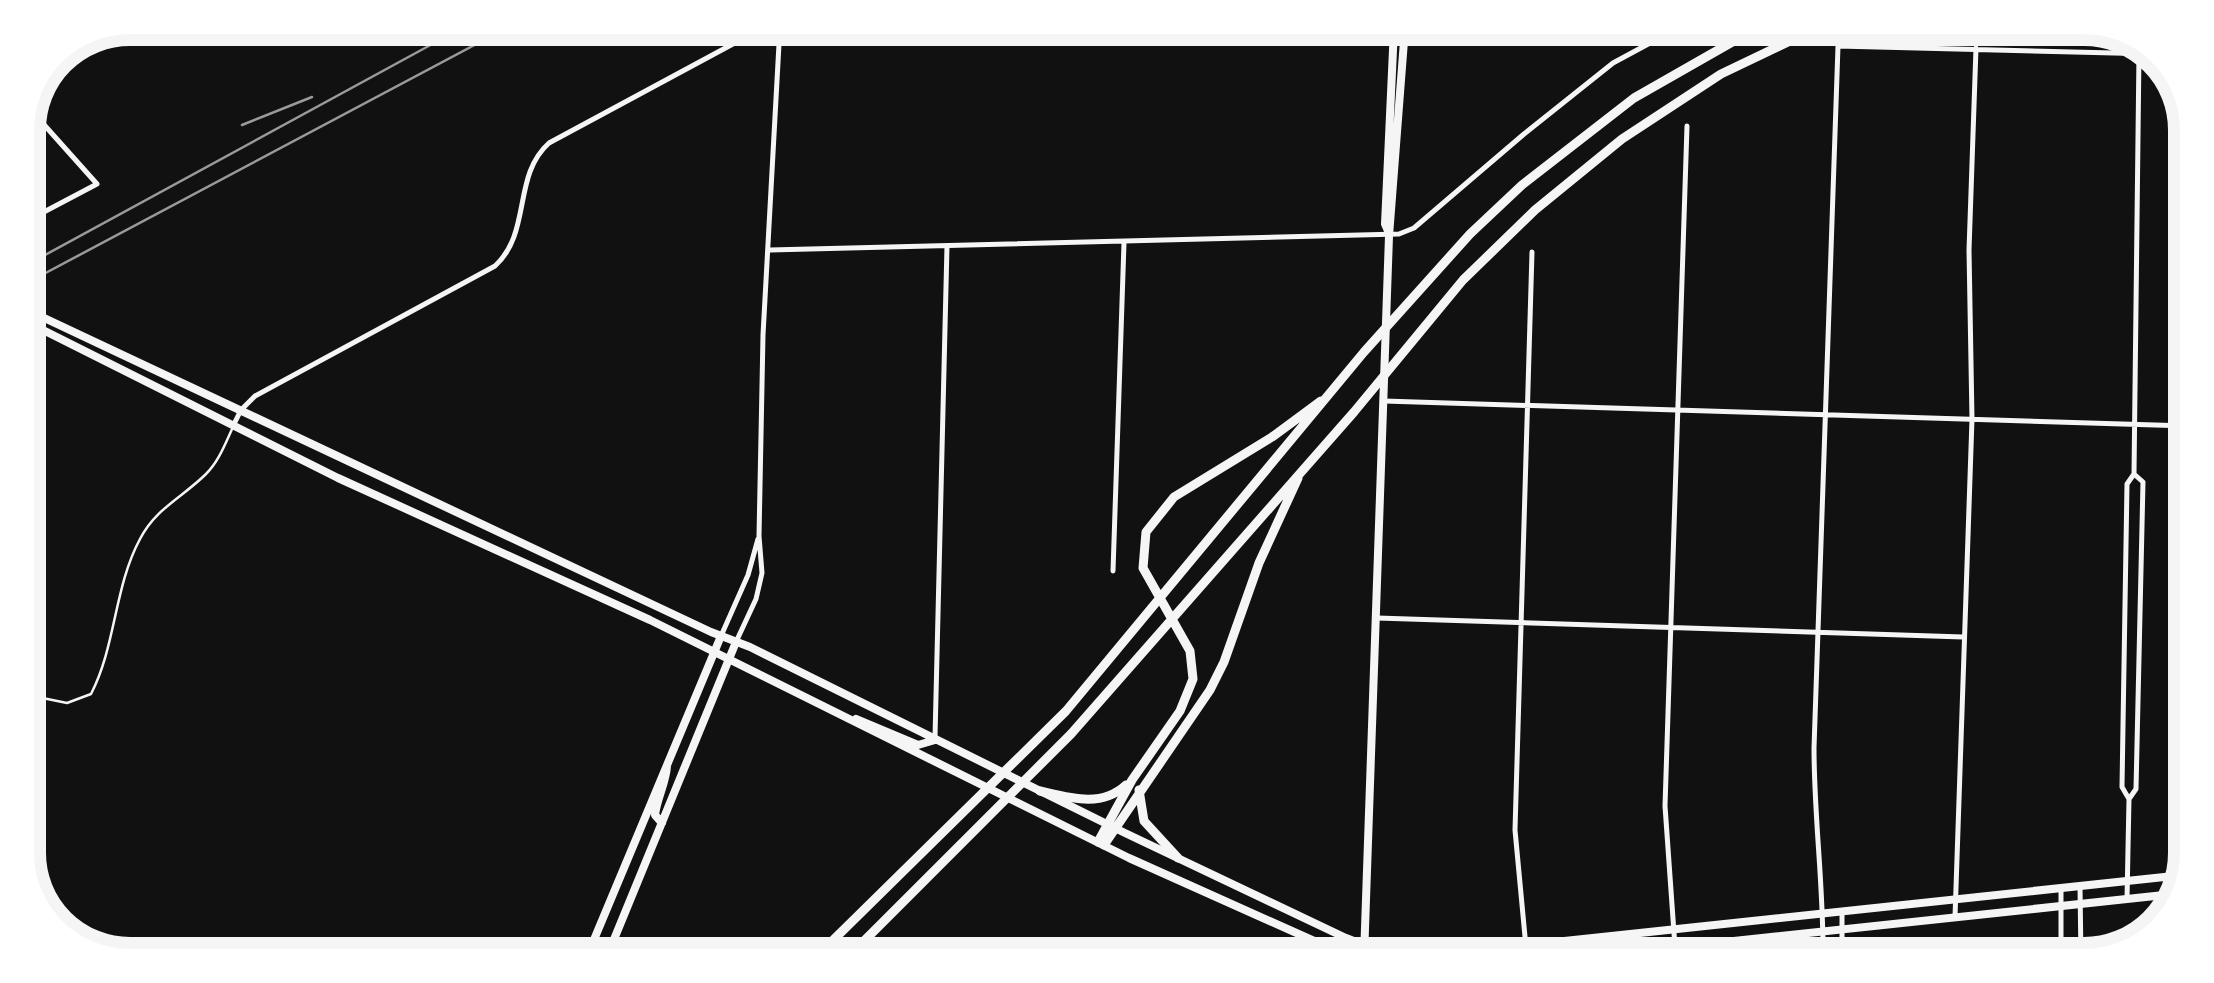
<svg xmlns="http://www.w3.org/2000/svg" width="2214" height="983" viewBox="0 0 2214 983" font-family="Merriweather,serif">
<style>
.lines{fill:none;stroke-linecap:round;stroke-linejoin:round}
.service{stroke:#f5f5f5;stroke-width:2.5}
.minor{stroke:#f5f5f5;stroke-width:5}
.secondary{stroke:#f5f5f5;stroke-width:8}
.primary{stroke:#f5f5f5;stroke-width:8}
.motorway{stroke:#f5f5f5;stroke-width:9}
.rail{stroke:#9a9a9a;stroke-width:2.5}
.rim{fill:none;stroke:#f5f5f5;stroke-width:12}
</style>
<rect width="100%" height="100%" fill="#111"/>
<g class="lines">
<path class="service" d="M 23,694 L 67,703 L 91,694 C 116,646 114,587 140,539 C 156,508 183,497 206,474 C 219,461 225,444 233,427"/>
<path class="minor" d="M 23,223 L 97,184 L 30,109
M 770,250 L 1399,234 L 1414,228 L 1524,134 L 1613,63 L 1676,29
M 1384,401 L 2188,426
M 234,424 L 241,410 L 255,396 L 495,266 C 532,232 512,176 549,143 L 757,31 L 779,25
M 1113,571 L 1124,243
M 1377,618 L 1963,637
M 721,636 L 748,575 L 758,539
M 736,642 L 756,599 L 762,573 L 759,536 L 763,335 L 780,26
M 935,737 L 947,246
M 2129,799 L 2122,787 L 2127,484 L 2134,474 L 2139,53
M 2080,886 L 2081,960
M 2127,899 L 2129,799 L 2136,789 L 2143,482 L 2134,474
M 1955,917 L 1972,419 L 1969,250 L 1976,48
M 1675,947 L 1665,806 L 1687,126
M 1527,958 L 1515,830 L 1532,252
M 1823,959 C 1824,889 1814,819 1814,748 L 1838,46 L 2155,54
M 1842,959 L 1842,912
M 2061,960 L 2061,888"/>
<path class="secondary" d="M 1388,231 L 1385,224 L 1394,28
M 662,823 L 655,815 C 657,798 666,783 667,766
M 588,954 L 721,636
M 608,954 L 736,642
M 1355,957 L 1365,945
M 1364,957 L 1389,236 L 1405,28"/>
<path class="primary" d="M 23,308 L 711,632 L 750,647 L 1125,833 L 1346,938 C 1377,951 1409,956 1443,954 L 2183,875
M 23,320 L 338,478 L 650,620 L 1129,858 L 1350,957
M 856,719 L 918,745 L 935,740
M 1575,958 L 2183,893"/>
<path class="motorway" d="M 1139,790 L 1144,821 L 1178,858
M 1040,791 C 1070,798 1101,808 1126,785
M 1098,842 L 1132,780 L 1180,711 L 1193,679 L 1190,651 L 1143,568 L 1146,532 L 1174,497 L 1272,437 L 1321,401
M 1104,845 L 1210,690 L 1224,662 L 1259,563 L 1298,478
M 818,955 L 1066,711 L 1364,352 L 1470,234 L 1522,185 L 1634,98 L 1755,29
M 850,955 L 1071,734 L 1354,412 L 1463,280 L 1535,210 L 1622,139 L 1721,74 L 1813,30"/>
<path class="rail" d="M 242,125 L 312,97
M 23,267 L 469,24
M 23,285 L 514,24"/>
</g>
<path d="M0 0H2214V983H0ZM130 40H2084A90 90 0 0 1 2174 130V853A90 90 0 0 1 2084 943H130A90 90 0 0 1 40 853V130A90 90 0 0 1 130 40Z" fill="#fff" fill-rule="evenodd"/>
<path class="rim" d="M130 40H2084A90 90 0 0 1 2174 130V853A90 90 0 0 1 2084 943H130A90 90 0 0 1 40 853V130A90 90 0 0 1 130 40Z"/>
</svg>
